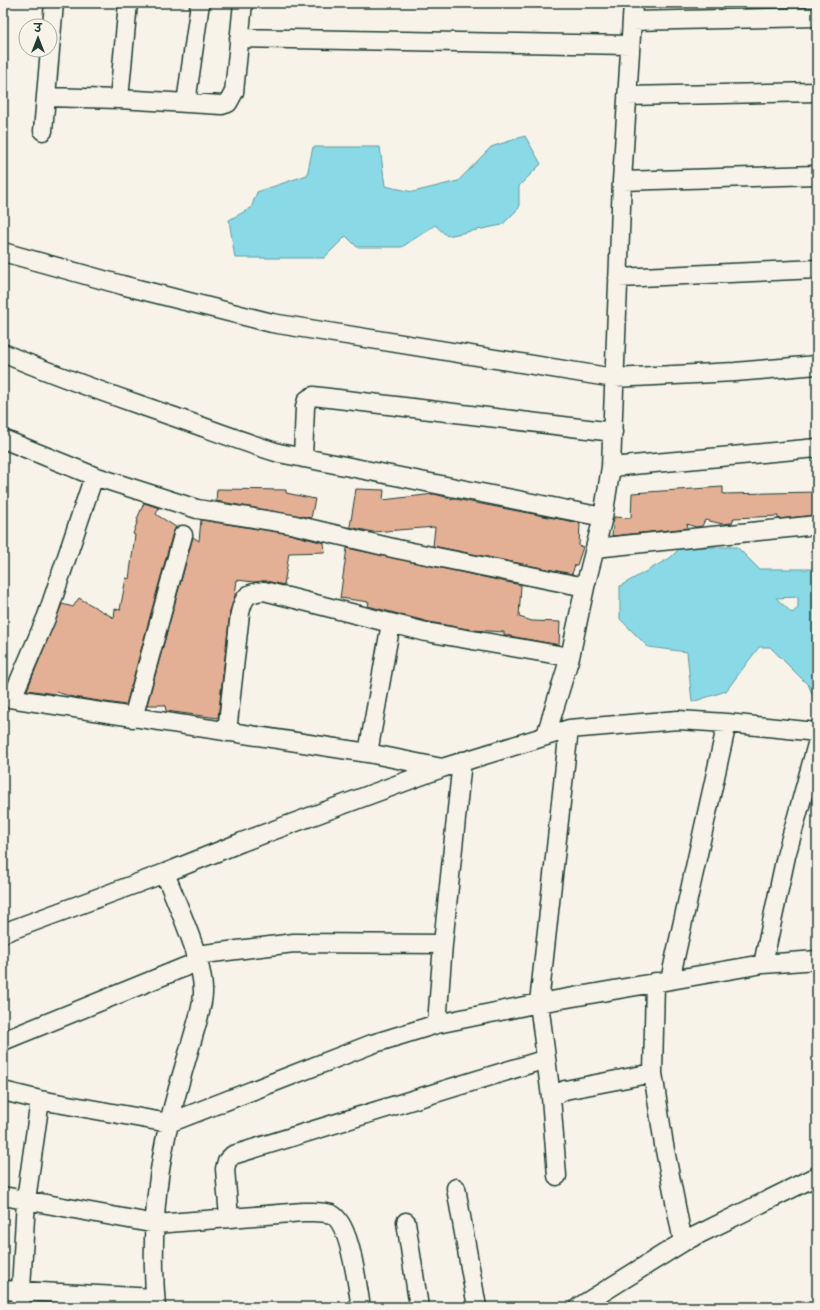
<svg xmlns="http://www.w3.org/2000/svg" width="820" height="1310" viewBox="0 0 820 1310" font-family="Delius,'Playpen Sans Deva',sans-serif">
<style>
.water{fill:#8ad9e7;stroke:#5f9b9f;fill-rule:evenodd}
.building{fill:#e3b096;stroke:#1f3d34}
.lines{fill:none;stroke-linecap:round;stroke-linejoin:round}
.minor-casing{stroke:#1f3d34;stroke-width:21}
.minor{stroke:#f7f3e8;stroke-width:18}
</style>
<rect width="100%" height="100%" fill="#f7f3e8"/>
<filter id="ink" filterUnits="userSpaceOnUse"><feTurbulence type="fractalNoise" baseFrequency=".025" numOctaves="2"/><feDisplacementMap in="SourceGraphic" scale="8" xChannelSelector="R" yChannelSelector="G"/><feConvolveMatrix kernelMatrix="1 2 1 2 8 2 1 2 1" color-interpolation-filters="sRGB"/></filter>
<g filter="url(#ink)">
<path class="water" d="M 525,136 L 541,164 L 519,186 L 519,208 L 502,225 L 447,236 L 435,225 L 402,247 L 357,247 L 346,236 L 324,258 L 235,258 L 229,220 L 251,208 L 257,192 L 307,175 L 313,147 L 380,147 L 385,186 L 413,192 L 458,181 L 491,147 Z
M 681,547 L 737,547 L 759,569 L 817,569 L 817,702 L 815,702 L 809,686 L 770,647 L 759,647 L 726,691 L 692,702 L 687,652 L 648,647 L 620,619 L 620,586 L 670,558 ZM 798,597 L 798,608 L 792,613 L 776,598 Z"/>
<path class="building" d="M 723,487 L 723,494 L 817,492 L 817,515 L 778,519 L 778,516 L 734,518 L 732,523 L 723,524 L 705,520 L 702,526 L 696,527 L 687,524 L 688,528 L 612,536 L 614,517 L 631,518 L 632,493 Z
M 217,489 L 286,490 L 286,493 L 315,499 L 311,518 L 216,501 Z
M 356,489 L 384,490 L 383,500 L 434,494 L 446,497 L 446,498 L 455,499 L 580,523 L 579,546 L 583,547 L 577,565 L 575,565 L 572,574 L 433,546 L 435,527 L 373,532 L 350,527 Z
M 144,503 L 159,508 L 156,514 L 157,515 L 176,527 L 173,532 L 126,705 L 73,697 L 56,692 L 55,694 L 27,690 L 62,604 L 73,607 L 79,598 L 114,618 L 115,609 L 120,610 L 126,578 L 129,579 L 135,535 L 133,534 L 138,520 L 137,519 Z
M 201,520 L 289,534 L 324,543 L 325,552 L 289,553 L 284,585 L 266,581 L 254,582 L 237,580 L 235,595 L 230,612 L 218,718 L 166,711 L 165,705 L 147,705 L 193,537 L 199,541 Z
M 347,548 L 521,585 L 519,617 L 532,621 L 560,622 L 559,645 L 504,635 L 504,632 L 473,630 L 429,622 L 368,606 L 369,602 L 340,598 Z"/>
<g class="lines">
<g class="minor-casing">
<path id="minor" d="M 128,3 L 119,99 L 222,105 L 228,103 L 234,92 L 243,3
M 632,21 L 817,17
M 239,38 L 630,45
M 627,96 L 817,92
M 46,97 L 119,99
M 186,103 L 200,3
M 43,131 L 54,3
M 622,181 L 817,175
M 3,252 L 122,285 L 272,323 L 614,378 L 735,372 L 817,365
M 618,278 L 817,269
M 3,353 C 55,376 109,394 163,413 C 202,426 239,441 279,453 L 603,517
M 3,439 L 94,476 L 197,509 L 291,524 L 397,549 L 585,587
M 303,458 L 305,407 L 307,400 L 313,396 L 613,432
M 611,467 L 817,448
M 595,548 L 817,525
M 3,697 L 368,753 L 442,768
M 12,698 L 47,616 L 94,476
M 133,718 L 183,535
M 227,732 L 240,613 C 244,596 247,593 264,591 L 426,632 L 570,657
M 546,735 L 570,657 L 585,587 L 603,517 L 611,467 L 622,181 L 633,3
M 368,753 L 391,623
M 3,933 L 165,873 L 242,842 L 442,768 L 569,729 L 678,720 L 727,723 L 817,732
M 196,955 L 294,943 L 443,944
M 763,964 L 786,856 L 817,744
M 670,980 L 727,723
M 655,982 L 653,1073 L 664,1145 L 683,1242
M 437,1024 L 443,944 L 462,761
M 3,1041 L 197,962
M 3,1091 L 40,1100 L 169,1123 L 372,1044 L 437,1024 L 539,1003 L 763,964 L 817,960
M 551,1097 L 565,1090 L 653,1073
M 557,1176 L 551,1097 L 539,1003 L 569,729
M 456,1188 L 477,1307
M 3,1196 L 156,1224 L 303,1212 C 312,1212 322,1211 331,1214 C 351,1223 357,1286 361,1307
M 229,1218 L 225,1169 L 227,1161 L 233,1155 L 546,1059
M 406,1222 L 419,1307
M 3,1290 L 155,1298
M 20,1307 L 26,1200 L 40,1100
M 156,1307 C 151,1247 155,1182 169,1123 C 178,1085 190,1049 200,1012 C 201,1006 203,999 203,993 C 204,961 177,905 165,873
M 579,1307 L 683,1242 L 817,1176"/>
</g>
<use href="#minor" class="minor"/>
</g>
</g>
<rect width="820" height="1310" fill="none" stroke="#f7f3e8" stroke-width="16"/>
<rect x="8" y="8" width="804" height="1294" fill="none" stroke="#1f3d34" stroke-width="1.5" filter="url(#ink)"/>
<g transform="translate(38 38)"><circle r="19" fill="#f7f3e8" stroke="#a1aaa0"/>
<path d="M0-3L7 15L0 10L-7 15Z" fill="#1f3d34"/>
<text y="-6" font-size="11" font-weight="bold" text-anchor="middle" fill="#1f3d34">उ</text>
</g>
</svg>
